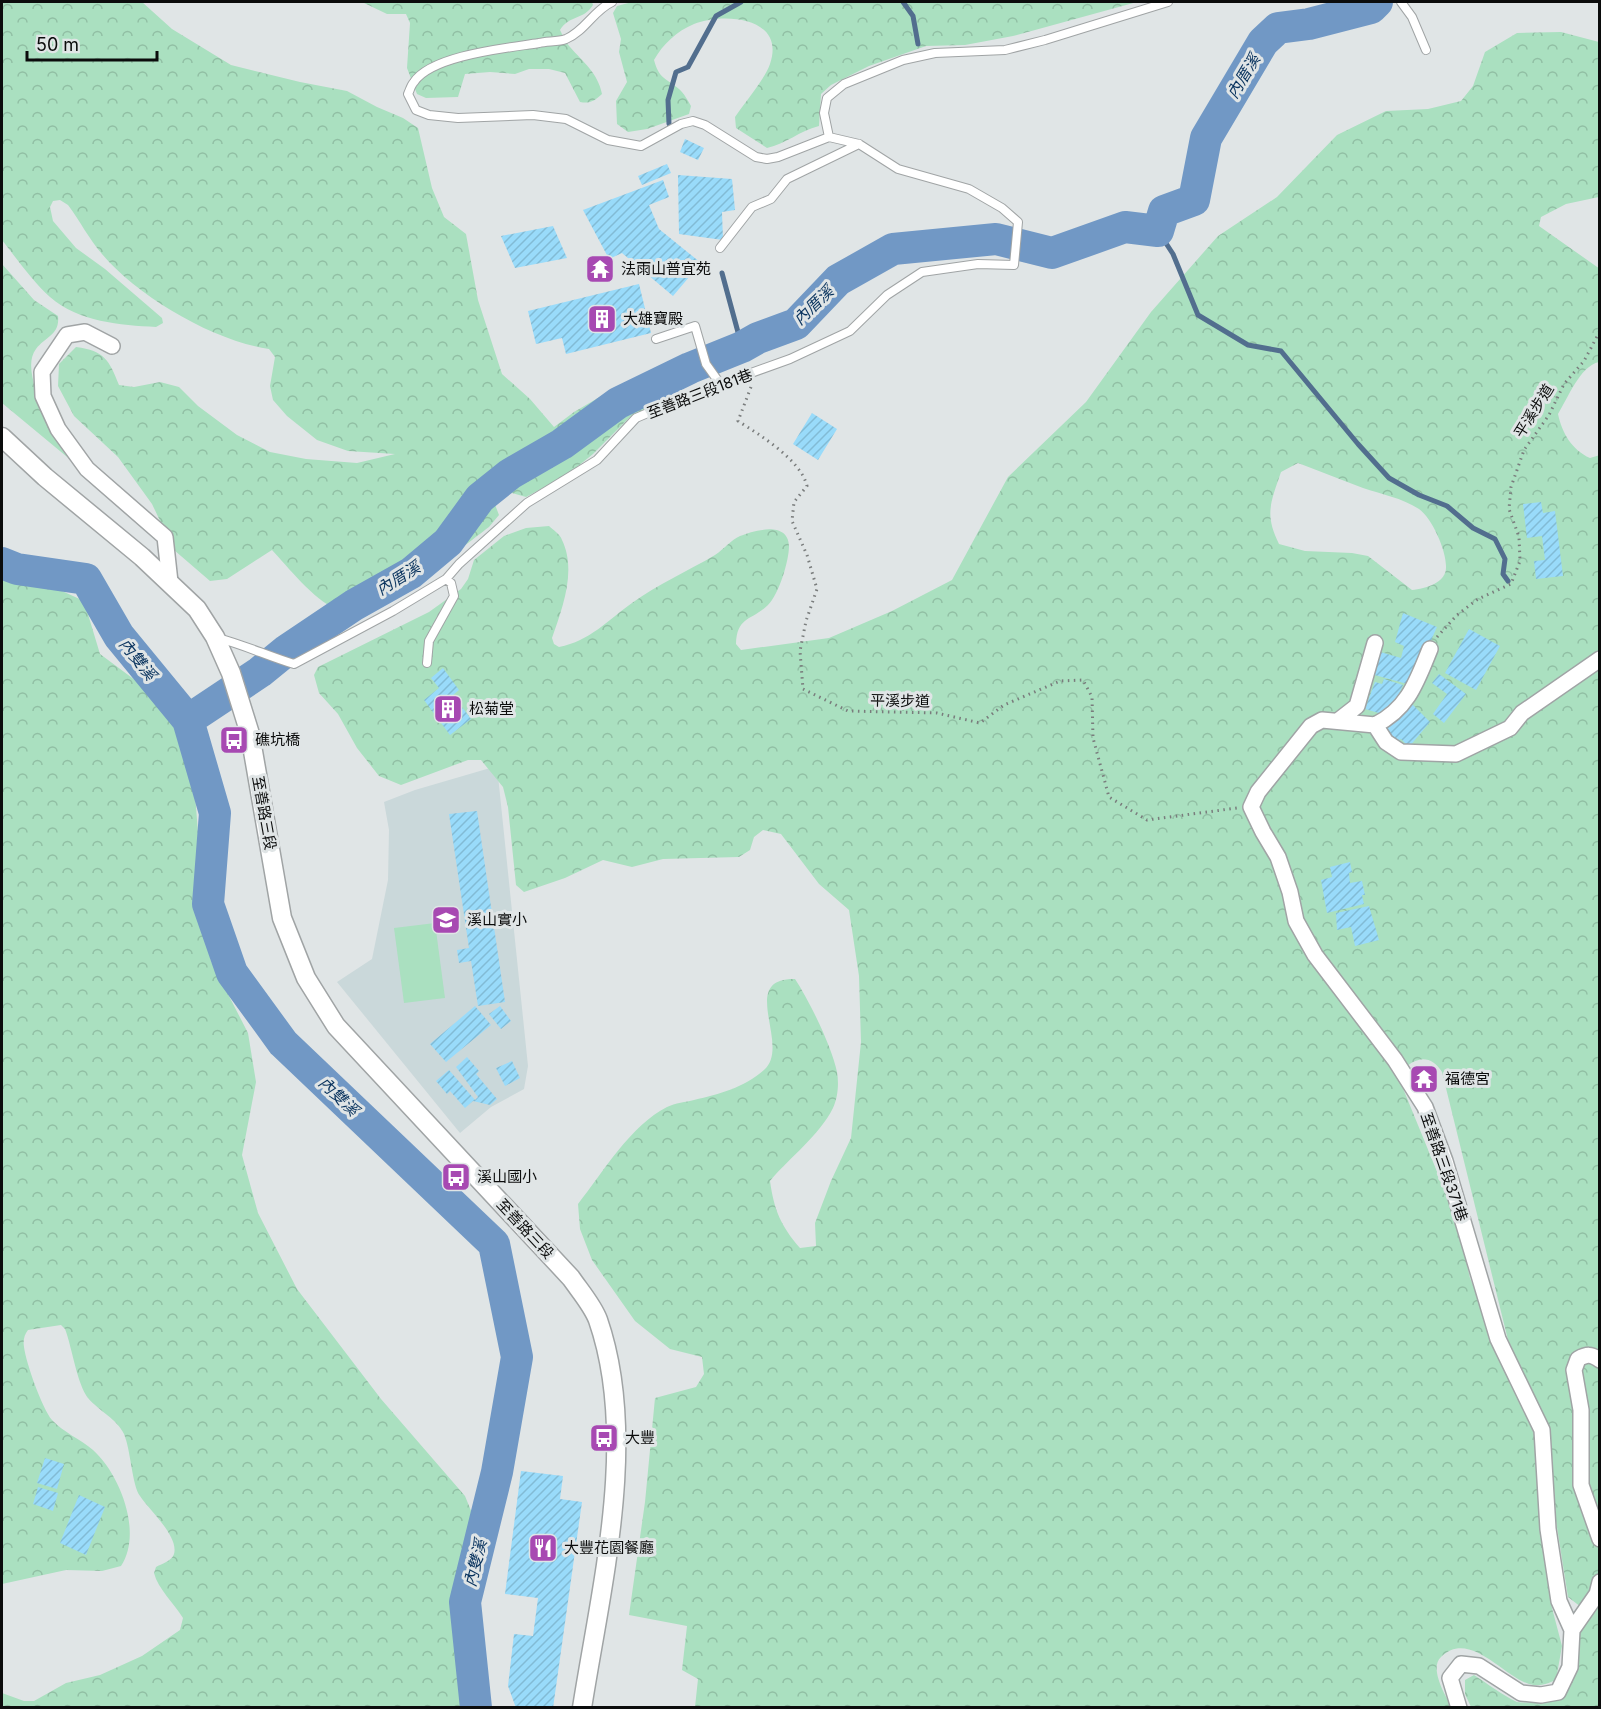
<svg xmlns="http://www.w3.org/2000/svg" width="1601" height="1709" viewBox="0 0 1601 1709" font-family="Inter,'Noto Sans TC',sans-serif">
<style>
.built{fill:#cad8da}
.grass{fill:#aae0c0}
.forest{fill:url(#forest-crowns);fill-rule:evenodd}
.lines{fill:none;stroke-linecap:round;stroke-linejoin:round}
.stream{stroke:#526e8e;stroke-width:5}
.river{stroke:#7198c5;stroke-width:32}
.building{fill:url(#building-hatch)}
.service-casing{stroke:#a0a4a5;stroke-width:10}
.minor-casing{stroke:#a0a4a5;stroke-width:18}
.tertiary-casing{stroke:#a0a4a5;stroke-width:21}
.path{stroke:#797c7c;stroke-width:3;stroke-dasharray:1.5 4.5;stroke-linecap:butt}
.service{stroke:#fff;stroke-width:8}
.minor{stroke:#fff;stroke-width:15}
.tertiary{stroke:#fff;stroke-width:18}
.labels{text-anchor:middle;stroke-width:6;stroke-linejoin:round;paint-order:stroke}
.poi-label{font-size:15px;fill:#0b0c0c;stroke:#e0e5e6;text-anchor:start}
.street-label{font-size:15px;fill:#0b0c0c;stroke:#e0e5e6}
.water-label{font-size:16px;font-style:italic;fill:#09335e;stroke:#e0e5e6}
</style>
<defs>
<pattern id="forest-crowns" width="20" height="18" patternUnits="userSpaceOnUse" patternTransform="scale(1.5)"><rect width="20" height="18" fill="#aae0c0"/><path d="M2 6a3 3 0 1 1 6 0M12 15a3 3 0 1 1 6 0" fill="none" stroke="#91bfa4"/></pattern>
<pattern id="building-hatch" width="6" height="6" patternUnits="userSpaceOnUse" patternTransform="scale(1.5)"><rect width="6" height="6" fill="#99dbfa"/><path d="M-1 1l2-2M0 6l6-6M5 7l2-2" fill="none" stroke="#82bbd5"/></pattern>
</defs>
<rect width="100%" height="100%" fill="#e0e5e6"/>
<path class="built" d="M 497,766 L 528,1066 L 524,1089 L 491,1107 L 460,1133 L 337,982 L 372,959 L 388,880 L 389,830 L 384,802 L 415,790 Z"/>
<path class="grass" d="M 435,923 L 445,998 L 404,1003 L 394,928 Z"/>
<path class="forest" d="M 2,2 L 142,2 L 172,29 L 231,65 L 300,82 L 347,91 L 377,107 L 403,118 L 418,128 L 432,188 L 444,217 L 466,234 L 478,300 L 502,374 L 530,399 L 554,427 L 574,412 L 603,395 L 668,374 L 671,384 L 668,397 L 658,404 L 631,416 L 593,454 L 567,475 L 526,497 L 512,493 L 495,476 L 486,476 L 480,480 L 494,502 L 499,515 L 489,527 C 458,550 374,621 335,608 C 315,601 287,566 272,550 L 227,579 L 210,581 L 174,550 L 152,504 L 118,457 L 74,416 L 58,386 L 59,364 L 76,347 C 105,351 109,360 119,385 L 134,387 L 160,382 L 179,387 L 198,406 L 237,435 L 270,452 L 306,459 L 357,463 L 395,454 L 348,451 L 317,440 L 287,416 L 273,400 L 270,386 L 275,357 L 269,349 C 214,341 138,297 102,254 C 89,239 80,221 68,205 L 60,200 L 53,201 L 50,207 L 53,221 L 76,248 L 105,269 L 162,318 L 163,323 L 156,327 C 120,325 79,322 50,297 C 34,283 16,258 2,240 Z
M 362,2 L 592,2 L 593,5 C 584,20 569,15 560,30 C 563,36 566,43 570,47 C 583,62 598,73 602,94 C 594,101 590,104 580,102 L 565,73 L 549,69 L 529,69 L 515,74 L 490,72 L 465,74 L 458,97 L 426,98 L 417,94 L 407,68 L 410,23 L 406,14 L 387,14 Z
M 632,2 L 1137,2 L 1013,36 L 965,45 L 926,46 L 869,66 L 831,85 L 821,94 L 819,126 C 799,131 786,144 767,148 L 736,128 L 735,117 C 744,103 765,79 770,64 C 786,17 724,12 694,24 C 677,31 663,44 654,60 C 659,79 666,78 679,89 C 684,93 688,101 691,106 L 689,114 L 647,129 L 628,132 L 617,124 L 616,101 L 627,82 L 619,52 L 621,39 L 613,13 L 617,6 Z
M 1561,32 L 1599,42 L 1599,197 L 1566,204 L 1541,217 L 1539,226 L 1600,269 L 1599,362 C 1580,366 1568,398 1558,414 C 1562,433 1572,450 1590,458 L 1600,455 L 1599,1707 L 1471,1707 L 1465,1694 L 1465,1680 L 1474,1675 C 1488,1684 1502,1695 1517,1702 C 1585,1709 1577,1648 1581,1607 L 1568,1597 L 1556,1521 L 1551,1441 L 1543,1414 L 1508,1340 L 1442,1072 C 1433,1058 1421,1055 1407,1066 L 1401,1081 L 1402,1086 L 1456,1218 L 1470,1278 L 1536,1439 L 1541,1539 L 1552,1608 L 1562,1646 L 1556,1680 C 1546,1684 1540,1687 1529,1684 C 1503,1676 1469,1629 1441,1657 C 1429,1668 1445,1696 1452,1707 L 695,1707 L 698,1679 L 682,1670 L 687,1626 L 629,1615 L 645,1502 L 655,1398 L 696,1387 L 704,1374 L 702,1357 L 670,1349 L 635,1321 L 592,1260 L 580,1229 L 578,1204 C 603,1172 631,1125 667,1107 C 675,1103 686,1102 694,1100 C 720,1094 743,1088 764,1070 C 792,1046 737,978 795,979 C 809,1000 832,1047 837,1072 C 839,1083 838,1098 833,1108 C 819,1136 790,1157 770,1181 C 774,1210 781,1226 800,1248 L 816,1246 L 815,1223 L 831,1181 L 851,1138 L 861,1042 L 859,976 L 849,910 L 819,884 L 781,834 L 763,830 L 754,837 L 750,850 L 739,857 L 663,859 L 632,867 L 603,860 L 565,878 L 524,892 L 516,885 L 508,807 L 503,787 L 481,760 L 468,760 L 401,785 L 379,776 L 357,748 L 338,714 L 319,693 L 314,675 L 318,667 L 429,612 L 461,589 L 468,579 L 474,560 L 504,536 L 526,528 L 549,526 C 553,530 560,534 562,540 C 577,571 562,609 552,638 L 554,644 L 559,647 C 590,641 608,620 632,603 C 658,584 688,571 715,555 C 724,549 731,540 740,536 C 755,530 788,521 789,546 C 789,561 779,594 768,605 C 752,621 737,616 736,644 L 741,650 L 829,638 L 892,611 L 952,580 L 1008,477 L 1086,402 L 1151,312 L 1218,236 L 1277,197 L 1337,135 L 1386,111 L 1428,109 L 1461,101 L 1473,86 L 1485,52 L 1517,33 ZM 1298,463 C 1320,471 1341,480 1363,488 C 1381,494 1402,498 1419,509 C 1432,518 1446,550 1446,566 C 1447,583 1426,588 1412,590 L 1368,556 L 1352,553 L 1305,551 L 1279,544 C 1264,514 1271,502 1281,472 Z
M 2,264 L 34,300 L 58,316 C 60,335 46,336 36,349 C 17,373 59,438 72,461 L 2,403 Z
M 2,577 L 19,584 L 51,586 L 84,601 L 100,654 L 143,686 L 174,721 L 194,780 L 198,833 L 196,901 L 211,961 L 248,1033 L 256,1082 L 242,1155 L 258,1213 L 297,1289 L 381,1399 L 465,1496 L 474,1518 L 457,1574 L 458,1658 L 466,1707 L 2,1707 L 2,1693 L 24,1701 L 34,1701 L 66,1683 L 100,1675 L 142,1656 L 180,1630 L 183,1618 C 174,1603 158,1589 154,1573 L 156,1567 C 161,1564 172,1561 174,1554 C 179,1536 149,1510 140,1496 C 132,1485 131,1451 124,1434 C 117,1419 99,1411 88,1398 C 77,1384 72,1347 65,1329 L 61,1325 L 28,1330 C 24,1335 23,1341 24,1347 C 26,1363 42,1408 52,1420 C 63,1432 80,1439 93,1450 C 120,1474 143,1533 121,1566 L 102,1571 L 66,1570 L 2,1584 Z"/>
<g class="lines">
<path class="stream" d="M 903,2 L 913,16 L 918,44
M 669,124 L 668,100 L 676,72 L 688,67 L 716,16 L 741,2
M 1158,231 L 1173,254 L 1198,315 L 1248,345 L 1281,351 L 1358,444 L 1389,478 L 1419,495 L 1447,506 L 1473,528 L 1495,539 L 1505,559 L 1503,574 L 1508,581
M 722,273 L 742,347"/>
<path class="river" d="M 2,563 L 17,569 L 86,579 L 119,636 L 188,720 L 215,813 L 208,904 L 232,973 L 283,1043 L 494,1244 L 517,1357 L 497,1472 L 465,1602 L 476,1708
M 188,720 L 260,672 L 287,650 L 354,605 L 411,573 L 448,542 L 480,498 L 510,474 L 562,444 L 618,403 L 690,368 L 742,347 L 758,338 L 796,324 L 838,280 L 893,249 L 996,239 L 1052,253 L 1125,227 L 1158,231 L 1164,211 L 1194,200 L 1206,138 L 1263,42 L 1278,28 L 1309,24 L 1371,8 L 1377,2"/>
</g>
<path class="building" d="M 685,139 L 704,148 L 698,160 L 680,152 Z
M 667,164 L 671,173 L 642,185 L 638,176 Z
M 678,175 L 732,179 L 735,210 L 722,212 L 723,240 L 679,234 Z
M 663,180 L 669,197 L 649,205 L 659,229 L 701,263 L 673,296 L 622,253 L 609,259 L 583,210 Z
M 553,226 L 567,258 L 515,268 L 501,236 Z
M 639,284 L 651,333 L 566,354 L 562,338 L 536,344 L 528,311 Z
M 812,413 L 837,429 L 818,460 L 793,444 Z
M 1541,502 L 1543,513 L 1555,511 L 1563,576 L 1536,579 L 1534,561 L 1545,560 L 1542,536 L 1527,538 L 1523,504 Z
M 1403,613 L 1437,627 L 1411,685 L 1371,674 L 1377,651 L 1401,658 L 1404,646 L 1395,642 Z
M 1469,629 L 1500,646 L 1476,690 L 1445,673 Z
M 443,668 L 459,690 L 453,695 L 471,719 L 450,735 L 424,700 L 439,688 L 431,678 Z
M 1439,674 L 1466,694 L 1444,723 L 1433,714 L 1447,694 L 1432,683 Z
M 1384,679 L 1403,685 L 1389,716 L 1365,709 L 1375,682 L 1382,684 Z
M 1410,702 L 1430,722 L 1409,747 L 1401,739 L 1396,742 L 1385,729 Z
M 477,811 L 505,1002 L 478,1006 L 471,961 L 459,963 L 457,950 L 469,948 L 449,814 Z
M 1350,862 L 1352,872 L 1349,873 L 1350,883 L 1362,881 L 1365,895 L 1362,895 L 1364,904 L 1327,913 L 1321,880 L 1332,877 L 1330,867 Z
M 1369,906 L 1379,940 L 1355,946 L 1351,927 L 1337,930 L 1336,913 Z
M 475,1006 L 491,1025 L 446,1062 L 430,1044 Z
M 500,1006 L 511,1021 L 501,1029 L 489,1014 Z
M 467,1057 L 479,1071 L 476,1074 L 497,1099 L 490,1105 L 473,1101 L 465,1108 L 450,1091 L 447,1094 L 436,1081 L 449,1070 L 475,1100 L 478,1097 L 456,1067 Z
M 512,1061 L 520,1078 L 505,1086 L 496,1068 Z
M 45,1458 L 64,1464 L 57,1489 L 37,1483 Z
M 521,1471 L 563,1476 L 560,1499 L 582,1502 L 553,1708 L 516,1708 L 508,1686 L 514,1634 L 533,1636 L 538,1598 L 505,1594 Z
M 38,1487 L 58,1493 L 53,1511 L 33,1504 Z
M 79,1495 L 105,1507 L 86,1555 L 60,1543 Z"/>
<g class="lines">
<g class="service-casing">
<path id="service" d="M 612,2 C 594,10 585,31 566,39 C 558,42 547,41 539,43 C 508,48 432,55 414,82 C 411,85 410,90 408,94 L 416,110 L 429,115 L 458,118 L 533,115 L 566,119 L 608,140 L 641,146 L 681,124 L 693,121 L 705,125 L 756,157 L 767,159 L 778,157 L 829,137
M 1401,2 L 1412,17 L 1426,50
M 829,137 L 824,113 L 827,98 L 844,84 L 903,60 L 935,53 L 1005,50 L 1045,40 L 1168,2
M 720,248 L 752,207 L 771,199 L 787,179 L 859,144
M 656,339 L 695,326 L 706,364 L 721,385
M 218,638 C 244,645 268,656 294,664 L 393,611 L 446,579 L 459,564 L 527,503 L 597,460 L 636,418 L 690,395 L 790,359 L 850,331 L 887,295 L 922,272 L 978,264 L 1014,265 L 1018,222 L 1002,208 L 969,189 L 898,169 L 859,144 L 829,137
M 427,663 L 429,641 L 454,596 L 451,583 L 446,579"/>
</g>
<g class="minor-casing">
<path id="minor" d="M 112,346 L 85,332 L 67,335 L 42,372 L 43,396 L 58,429 L 87,469 L 165,537 L 170,582
M 1339,720 L 1357,706 L 1375,643
M 1375,725 C 1408,709 1417,681 1430,649
M 1600,1360 C 1591,1354 1587,1354 1578,1359 L 1574,1370 L 1581,1410 L 1581,1485 L 1600,1539
M 1572,1630 L 1597,1594 L 1600,1582
M 1459,1708 L 1450,1678 L 1461,1664 L 1479,1666 L 1521,1693 L 1541,1695 L 1558,1692 L 1570,1667 L 1572,1630 L 1559,1601 L 1548,1529 L 1542,1430 L 1498,1339 L 1445,1161 L 1425,1107 L 1395,1060 L 1315,955 L 1296,921 L 1290,892 L 1278,857 L 1263,832 L 1251,807 L 1258,792 L 1311,726 L 1322,720 L 1375,725 L 1386,742 L 1401,752 L 1456,754 L 1510,728 L 1522,713 L 1600,659"/>
</g>
<g class="tertiary-casing">
<path id="tertiary" d="M 2,437 L 45,477 L 142,557 L 197,609 L 215,637 L 231,673 L 250,734 L 282,918 L 306,978 L 336,1026 L 571,1278 C 580,1291 593,1306 598,1320 C 639,1438 601,1587 582,1708"/>
</g>
<path class="path" d="M 751,387 L 738,421 C 760,435 801,460 807,486 L 794,502 L 792,521 L 807,555 L 817,589 L 806,621 L 800,651 L 803,689 L 848,711 L 937,713 L 980,723 L 1004,705 L 1060,681 L 1083,680 L 1092,697 L 1093,738 L 1109,797 L 1147,820 L 1237,808
M 1437,637 L 1457,615 L 1478,599 L 1511,584 L 1520,561 L 1519,537 L 1509,509 L 1511,487 L 1524,450 L 1549,415 L 1564,384 L 1584,361 L 1600,331"/>
<use href="#service" class="service"/>
<use href="#minor" class="minor"/>
<use href="#tertiary" class="tertiary"/>
</g>
<defs>
<g id="temple-square" transform="scale(1.5)"><rect x="-9" y="-9" width="18" height="18" rx="4" fill="#a749b2" stroke="#e0e5e6"/><path d="M0-6L5-2H3V0L6.5 2.5H4V6H1.5V3h-3V6H-4V2.5H-6.5L-3 0V-2H-5Z" fill="#fff"/></g>
<g id="building-square" transform="scale(1.5)"><rect x="-9" y="-9" width="18" height="18" rx="4" fill="#a749b2" stroke="#e0e5e6"/><path d="M-4-6H4V6H1V3H-1V6H-4ZM-2.5-4.3h1.7v1.8h-1.7ZM.8-4.3h1.7v1.8H.8ZM-2.5-1h1.7V.8h-1.7ZM.8-1h1.7V.8H.8Z" fill="#fff"/></g>
<g id="bus-square" transform="scale(1.5)"><rect x="-9" y="-9" width="18" height="18" rx="4" fill="#a749b2" stroke="#e0e5e6"/><path d="M-5-6H5V4H4V6H2V4H-2V6H-4V4H-5ZM-3.5-4V0h7V-4ZM-3.5 1.2v1.5H-2V1.2ZM2 1.2v1.5H3.5V1.2Z" fill="#fff"/></g>
<g id="school-square" transform="scale(1.5)"><rect x="-9" y="-9" width="18" height="18" rx="4" fill="#a749b2" stroke="#e0e5e6"/><path d="M0-5L7-2L0 1L-7-2ZM-4 1L0 2.5L4 1V4Q0 6-4 4Z" fill="#fff"/></g>
<g id="restaurant-square" transform="scale(1.5)"><rect x="-9" y="-9" width="18" height="18" rx="4" fill="#a749b2" stroke="#e0e5e6"/><path d="M-5-6h1v4h1v-4h1v4h1v-4h1v5L-1.5 .5V6h-2V.5L-5-1ZM5-6V6H3V1.5H1.5Q1.5-4 5-6Z" fill="#fff"/></g>
</defs>
<g fill-rule="evenodd">
<use href="#temple-square" x="600" y="269"/>
<use href="#building-square" x="602" y="319"/>
<use href="#building-square" x="448" y="709"/>
<use href="#bus-square" x="234" y="740"/>
<use href="#school-square" x="446" y="920"/>
<use href="#temple-square" x="1424" y="1079"/>
<use href="#bus-square" x="456" y="1177"/>
<use href="#bus-square" x="604" y="1438"/>
<use href="#restaurant-square" x="543" y="1548"/>
</g>
<g class="labels">
<g class="poi-label">
<text x="621" y="274">法雨山普宜苑</text>
<text x="623" y="324">大雄寶殿</text>
<text x="469" y="714">松菊堂</text>
<text x="255" y="745">礁坑橋</text>
<text x="467" y="925">溪山實小</text>
<text x="1445" y="1084">福德宮</text>
<text x="477" y="1182">溪山國小</text>
<text x="625" y="1443">大豐</text>
<text x="564" y="1553">大豐花園餐廳</text>
</g>
<g class="street-label">
<text transform="translate(700 394) rotate(-21)" y="5">至善路三段181巷</text>
<text transform="translate(1534 411) rotate(-58)" y="5">平溪步道</text>
<text transform="translate(900 701) rotate(1)" y="5">平溪步道</text>
<text transform="translate(264 813) rotate(80)" y="5">至善路三段</text>
<text transform="translate(1444 1167) rotate(71)" y="5">至善路三段371巷</text>
<text transform="translate(525 1229) rotate(47)" y="5">至善路三段</text>
</g>
<g class="water-label">
<text transform="translate(1243 76) rotate(-59)" y="6">內厝溪</text>
<text transform="translate(813 305) rotate(-44)" y="6">內厝溪</text>
<text transform="translate(398 578) rotate(-32)" y="6">內厝溪</text>
<text transform="translate(138 659) rotate(51)" y="6">內雙溪</text>
<text transform="translate(339 1096) rotate(44)" y="6">內雙溪</text>
<text transform="translate(475 1563) rotate(-76)" y="6">內雙溪</text>
</g>
</g>
<rect width="1601" height="1709" fill="none" stroke="#0b0c0c" stroke-width="6"/>
<path d="M27 51v9h130v-9" fill="none" stroke="#0b0c0c" stroke-width="3"/>
<text x="36" y="51" font-size="18" fill="#0b0c0c" stroke="#e0e5e6" stroke-width="4.5" paint-order="stroke">50 m</text>
</svg>
